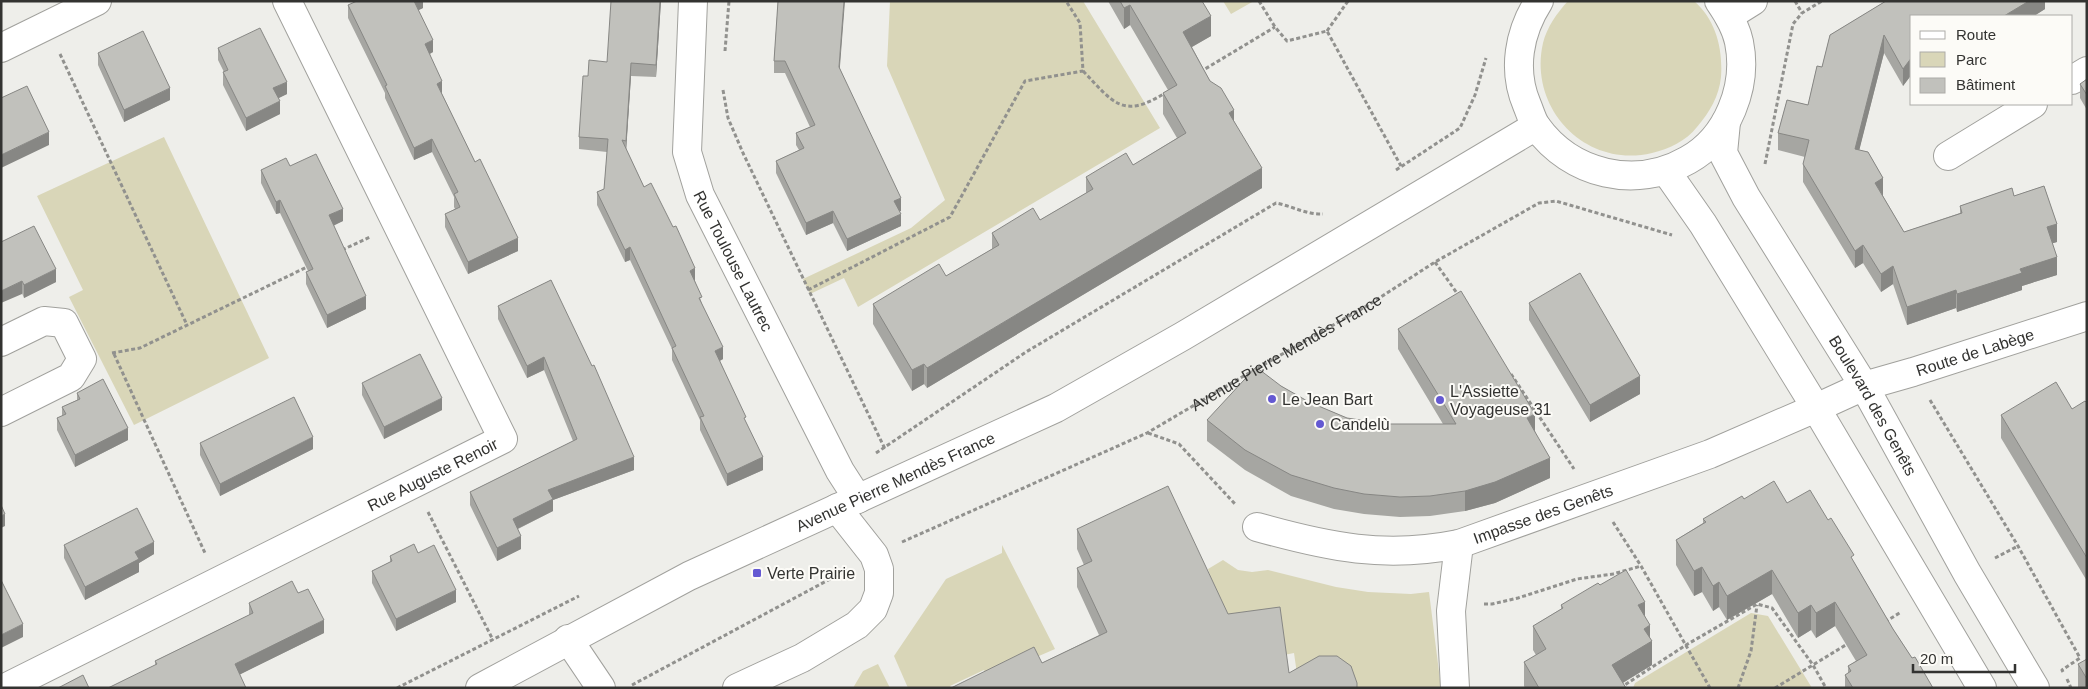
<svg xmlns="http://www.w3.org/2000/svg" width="2088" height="689" viewBox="0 0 2088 689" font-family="Helvetica,sans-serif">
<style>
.green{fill:#d9d6b8}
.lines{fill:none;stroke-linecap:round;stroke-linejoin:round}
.minor-casing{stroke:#a1a19d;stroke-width:30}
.path{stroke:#91918e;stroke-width:3;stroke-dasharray:4 2.5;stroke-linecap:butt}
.minor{stroke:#fff;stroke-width:28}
.wall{fill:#a6a6a2}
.shaded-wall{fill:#878784}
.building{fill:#c1c1bc;stroke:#878784}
.poi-dot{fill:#6459d2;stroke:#fcfbf7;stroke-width:2}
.labels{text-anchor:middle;stroke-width:4;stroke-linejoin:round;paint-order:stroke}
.street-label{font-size:16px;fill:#333331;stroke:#fcfbf7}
.poi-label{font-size:16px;fill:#333331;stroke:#fcfbf7;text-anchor:start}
</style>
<rect width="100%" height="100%" fill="#eeeeea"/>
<path class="green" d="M 890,1 L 1083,1 L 1160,128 L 858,307 L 844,278 L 810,294 L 803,279 L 911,228 L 945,200 L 887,66 Z
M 1223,1 L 1254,1 L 1231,14 Z
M 1568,1 L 1694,1 C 1716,20 1723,49 1721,77 C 1719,96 1710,112 1697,127 C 1686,141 1669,149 1652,153 C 1586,169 1528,109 1543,43 C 1547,27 1557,13 1568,1 Z
M 164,137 L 269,358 L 134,425 L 69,297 L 83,290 L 37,196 Z
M 1002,545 L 1055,649 L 988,678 L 984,670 L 950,686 L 951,688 L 908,688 L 894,656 L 946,579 L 1002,553 Z
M 1223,560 L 1238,570 L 1252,572 L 1268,570 L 1336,587 L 1368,592 L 1411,594 L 1429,592 L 1441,688 L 1299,688 L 1294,653 L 1284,655 L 1153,644 L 1218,602 L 1208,569 Z
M 1751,613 L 1768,616 L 1812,688 L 1633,688 L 1635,683 Z
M 878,664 L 890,688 L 853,688 L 863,671 Z"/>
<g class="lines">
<g class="minor-casing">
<g id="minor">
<path id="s2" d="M 693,1 L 687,152 L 700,195 L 840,471 L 858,499"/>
<path d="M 1539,1 C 1519,32 1512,70 1527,105 C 1530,112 1532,120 1536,126 C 1571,175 1636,190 1688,160 C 1728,138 1748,86 1739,42 C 1736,27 1728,14 1719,1"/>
<path d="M 1729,16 L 1753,1"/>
<path d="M 1,48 L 97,1"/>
<path d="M 2072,80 L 2087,71"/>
<path id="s3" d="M 1726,122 L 1723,153 L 1746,197 L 1864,386 L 1967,573 L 2035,688"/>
<path d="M 1948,156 L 2033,104"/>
<path d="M 1666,171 L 1703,224 L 1816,408 L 1982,688"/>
<path d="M 1,342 L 44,321 L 64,323 L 82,359 L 71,377 L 1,412"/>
<path id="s4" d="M 1257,527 C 1328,547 1385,559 1459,544 L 1710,454 L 1816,408 L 1864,386 L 1913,372 L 2087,316"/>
<path d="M 568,639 L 601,688"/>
<path id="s5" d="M 5,688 L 503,439 L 287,1"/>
<path id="s6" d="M 480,688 L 689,576 L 1056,408 L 1183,336 L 1536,126"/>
<path d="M 737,688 L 802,658 L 857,625 L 873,609 L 879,593 L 879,569 L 874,555 L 837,508"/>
<path d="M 1455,688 L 1451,611 L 1459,544"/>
</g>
</g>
<g class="path">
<path d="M 1259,1 L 1275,27 L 1287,41 L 1327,31 L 1401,166"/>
<path d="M 1795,1 L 1802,13"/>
<path d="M 1327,31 L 1348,1"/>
<path d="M 725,51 L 729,1"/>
<path d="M 60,54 L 187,325"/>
<path d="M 1083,71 C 1113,102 1122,120 1165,93"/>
<path d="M 1200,72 L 1275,27"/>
<path d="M 723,90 L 728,118 L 743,153 L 885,449"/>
<path d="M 1765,164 L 1793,24 L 1802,13 L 1822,1"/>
<path d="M 1396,170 L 1460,128 L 1475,95 L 1486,58"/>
<path d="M 342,250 L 370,237"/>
<path d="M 1435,262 L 1459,296"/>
<path d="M 808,290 L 950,217 L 1025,81 L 1083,71 L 1080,23 L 1066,1"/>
<path d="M 112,353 L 140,348 L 309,266"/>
<path d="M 114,354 L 205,553"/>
<path d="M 1511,374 L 1574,469"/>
<path d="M 1930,400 L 2018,546 L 2080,658 L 2062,670 L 2063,672"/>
<path d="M 1148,433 L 1179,444 L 1236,505"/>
<path d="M 876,453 L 1026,352 L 1276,203 C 1292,206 1307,215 1323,214"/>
<path d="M 428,512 L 493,640"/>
<path d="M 1613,522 L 1641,566 L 1710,688"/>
<path id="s1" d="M 902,542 L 1147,433 L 1242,377 L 1370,304 L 1435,262 L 1539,203 L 1556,201 L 1672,235"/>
<path d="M 1995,558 L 2018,546"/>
<path d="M 1484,604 L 1492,604 L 1518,598 L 1577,579 L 1613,574 L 1641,566"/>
<path d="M 1885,622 L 1901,612"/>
<path d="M 2067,679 L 2071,688"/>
<path d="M 632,685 L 847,570"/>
<path d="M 397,688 L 579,596"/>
<path d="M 1620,688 L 1686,645 L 1757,604 L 1772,608 L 1813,665 L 1826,688"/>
<path d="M 1738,688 L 1751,651 L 1757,605"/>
<path d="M 1775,688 L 1849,643"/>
</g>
<use href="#minor" class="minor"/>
</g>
<path class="wall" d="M 423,1 L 423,8 L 418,10 L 433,52 L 430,54 L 442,94 L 518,251 L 468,274 L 445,227 L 445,214 L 455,209 L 454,207 L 454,197 L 432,152 L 414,160 L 385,98 L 385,93 L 348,18 L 348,5 Z
M 661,1 L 656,77 L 631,76 L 626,149 L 644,187 L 695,280 L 695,281 L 702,304 L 723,359 L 720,361 L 746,423 L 763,470 L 727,486 L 700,430 L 700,420 L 672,360 L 672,349 L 630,260 L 625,262 L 597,205 L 597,192 L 604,189 L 607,152 L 579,149 L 579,137 L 588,76 L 607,62 Z
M 778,1 L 840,69 L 901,211 L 899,211 L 901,226 L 847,251 L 833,223 L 806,235 L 776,173 L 776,161 L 799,150 L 796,145 L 796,133 L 810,127 L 785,73 L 774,73 L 774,61 Z
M 1108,1 L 1202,1 L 1211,36 L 1192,47 L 1210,81 L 1234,121 L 1262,188 L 927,388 L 924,384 L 912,391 L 873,324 L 873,304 L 946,276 L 992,249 L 992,233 L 1040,220 L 1086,193 L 1086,177 L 1133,165 L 1177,138 L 1163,114 L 1163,93 L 1168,90 L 1130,25 L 1124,29 Z
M 1886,1 L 2045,1 L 2045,9 L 2034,16 L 1912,16 L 1912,74 L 1903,86 L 1884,53 L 1859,150 L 1868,152 L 1883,178 L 1883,196 L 1904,232 L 1960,213 L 1960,206 L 2012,188 L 2014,196 L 2044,186 L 2057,224 L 2057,242 L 2052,243 L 2057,257 L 2057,275 L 2022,286 L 2022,290 L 1957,312 L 1956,308 L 1907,325 L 1893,284 L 1881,292 L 1863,263 L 1855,268 L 1803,182 L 1803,164 L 1805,157 L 1778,150 L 1778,133 L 1787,100 L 1808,105 L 1817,66 L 1822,67 L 1830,35 Z
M 218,48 L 287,94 L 278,98 L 280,114 L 246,131 L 223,85 L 223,72 L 224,72 L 218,60 Z
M 98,53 L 170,100 L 124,122 L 98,65 Z
M 2087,79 L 2087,110 L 2080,98 L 2080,84 Z
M 290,166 L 343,221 L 333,225 L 366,309 L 327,328 L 306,284 L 306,272 L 308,271 L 280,213 L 276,214 L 261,183 L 261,170 Z
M 1,242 L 56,282 L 24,298 Z
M 551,280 L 634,470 L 553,500 L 553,511 L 518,529 L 521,549 L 497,561 L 470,505 L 470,492 L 573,441 L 544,370 L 527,378 L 498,319 L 498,306 Z
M 1529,303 L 1640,394 L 1590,422 L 1529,320 Z
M 1398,329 L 1535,431 L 1550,478 L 1495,503 L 1465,511 L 1430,516 L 1400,517 L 1364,514 L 1334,509 L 1291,496 L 1245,470 L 1207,441 L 1207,420 L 1281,386 L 1309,402 L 1347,418 L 1386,424 L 1443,424 L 1398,349 Z
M 362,383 L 442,410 L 384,439 L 362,395 Z
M 77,393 L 128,440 L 75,467 L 57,430 L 57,418 L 62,416 L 62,407 L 77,400 Z
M 2087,403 L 2087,581 L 2001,438 L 2001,415 L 2072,409 Z
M 200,443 L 313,449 L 220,496 L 200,455 Z
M 1744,499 L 1787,503 L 1854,562 L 1893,629 L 1912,658 L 1933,688 L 1845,688 L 1845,675 L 1848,674 L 1848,666 L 1856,661 L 1835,626 L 1816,638 L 1811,630 L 1798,638 L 1772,594 L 1727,620 L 1719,607 L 1713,611 L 1702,592 L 1694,596 L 1676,565 L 1676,540 L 1703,523 L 1703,519 Z
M 1077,529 L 1228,614 L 1289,673 L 1357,688 L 951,688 L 1042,663 L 1099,635 L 1077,587 L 1077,568 L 1084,565 L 1077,549 Z
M 64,545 L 154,554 L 139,563 L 139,572 L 85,600 L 64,558 Z
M 418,553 L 456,602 L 396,631 L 372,583 L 372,571 L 390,562 L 390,556 Z
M 1600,585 L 1645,616 L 1650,638 L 1652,665 L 1623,683 L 1626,688 L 1525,688 L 1524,686 L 1524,662 L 1536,655 L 1533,650 L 1533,626 L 1561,609 L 1561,605 Z
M 298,593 L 324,633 L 240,674 L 155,665 L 155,661 L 249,615 L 249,603 Z
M 2087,616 L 2087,641 L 2086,639 L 2086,617 Z
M 2087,659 L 2087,688 L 2078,688 L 2078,664 Z"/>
<path class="shaded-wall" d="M 413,1 L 423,1 L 423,8 L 413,13 Z
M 660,1 L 661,1 L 656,77 L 656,65 Z
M 844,1 L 845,1 L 839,79 L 839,67 Z
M 2029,1 L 2045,1 L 2045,9 L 2034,16 L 2004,16 Z
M 1130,5 L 1130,25 L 1124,29 L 1124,8 Z
M 1211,16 L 1211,36 L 1183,52 L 1183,32 Z
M 1884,35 L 1884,53 L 1855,167 L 1855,149 Z
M 433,40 L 433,52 L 425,56 L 425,44 Z
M 1912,57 L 1912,74 L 1903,86 L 1903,69 Z
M 631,63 L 631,76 L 626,153 L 626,141 Z
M 442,81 L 442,94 L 437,84 Z
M 287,82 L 287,94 L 273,101 L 273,88 Z
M 170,88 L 170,100 L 124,122 L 124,110 Z
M 280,101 L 280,114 L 246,131 L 246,118 Z
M 1234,110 L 1234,130 L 1229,113 Z
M 49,132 L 49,145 L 1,168 L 1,155 Z
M 432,139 L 432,152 L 414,160 L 414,148 Z
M 1262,168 L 1262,188 L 927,388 L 927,368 Z
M 1883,178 L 1883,196 L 1875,183 Z
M 901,198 L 901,211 L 894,213 L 894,201 Z
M 280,200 L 280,213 L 276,214 L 276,202 Z
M 343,209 L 343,221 L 329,228 L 329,215 Z
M 833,211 L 833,223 L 806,235 L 806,223 Z
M 901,214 L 901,226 L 847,251 L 847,239 Z
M 2057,224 L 2057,242 L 2047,245 L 2047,227 Z
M 518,238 L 518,251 L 468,274 L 468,262 Z
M 1863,245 L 1863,263 L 1855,268 L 1855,251 Z
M 630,247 L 630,260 L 625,262 L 625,250 Z
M 2057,257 L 2057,275 L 2022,286 L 2022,290 L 1957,312 L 1957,294 L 2020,269 Z
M 1893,266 L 1893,284 L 1881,292 L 1881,274 Z
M 695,268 L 695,280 L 690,283 L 690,271 Z
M 56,269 L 56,282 L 24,298 L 24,285 Z
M 22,281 L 22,294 L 1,303 L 1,291 Z
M 1956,290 L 1956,308 L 1907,325 L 1907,307 Z
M 366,296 L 366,309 L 327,328 L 327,315 Z
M 723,347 L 723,359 L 715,363 L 715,351 Z
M 544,357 L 544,370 L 527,378 L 527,366 Z
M 924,364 L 924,384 L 912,391 L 912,370 Z
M 1640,376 L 1640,394 L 1590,422 L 1590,405 Z
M 442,398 L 442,410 L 384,439 L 384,427 Z
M 1535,414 L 1535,434 L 1527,418 Z
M 128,428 L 128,440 L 75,467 L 75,455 Z
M 313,437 L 313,449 L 220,496 L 220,484 Z
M 634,457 L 634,470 L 553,500 L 553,511 L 513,531 L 513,519 L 548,490 Z
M 763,457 L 763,470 L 727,486 L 727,474 Z
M 1550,458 L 1550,478 L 1495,503 L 1465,511 L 1465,491 Z
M 5,514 L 5,526 L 1,528 L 1,516 Z
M 521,536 L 521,549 L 497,561 L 497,548 Z
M 154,542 L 154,554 L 139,563 L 139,572 L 85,600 L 85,587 L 135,552 Z
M 1702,567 L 1702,592 L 1694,596 L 1694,571 Z
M 1772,570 L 1772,594 L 1727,620 L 1727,596 Z
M 1719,582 L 1719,607 L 1713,611 L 1713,586 Z
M 456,590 L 456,602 L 396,631 L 396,619 Z
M 1645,602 L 1645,626 L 1638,605 Z
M 1835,602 L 1835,626 L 1816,638 L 1816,613 Z
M 1811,605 L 1811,630 L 1798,638 L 1798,613 Z
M 324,620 L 324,633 L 235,677 L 235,664 Z
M 23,624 L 23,637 L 1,648 L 1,635 Z
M 1650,625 L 1650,642 L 1652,641 L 1652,665 L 1614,688 L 1612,665 L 1644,629 Z"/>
<path class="building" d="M 357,1 L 414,1 L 433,40 L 425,44 L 442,81 L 437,84 L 475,162 L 480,159 L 518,238 L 468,262 L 445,214 L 460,207 L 454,194 L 458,192 L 432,139 L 414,148 L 385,86 L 387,85 L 348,5 Z
M 611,1 L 660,1 L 656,65 L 631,63 L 626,141 L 622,140 L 644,187 L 651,183 L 673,227 L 676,226 L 695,268 L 690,271 L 702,297 L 699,298 L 723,347 L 715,351 L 746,417 L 744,418 L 763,457 L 727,474 L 700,417 L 704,416 L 672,348 L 676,346 L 630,247 L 625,250 L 597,192 L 604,189 L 608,139 L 579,137 L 583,76 L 588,76 L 589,60 L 607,62 Z
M 778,1 L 844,1 L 839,67 L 901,198 L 894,201 L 901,214 L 847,239 L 833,211 L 806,223 L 776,161 L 804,148 L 796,133 L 815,125 L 785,61 L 774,61 Z
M 1120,1 L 1202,1 L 1211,16 L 1183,32 L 1210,81 L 1221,88 L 1234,110 L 1229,113 L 1262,168 L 927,368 L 924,364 L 912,370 L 873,304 L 939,264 L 946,276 L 999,245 L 992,233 L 1033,208 L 1040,220 L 1093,189 L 1086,177 L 1126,153 L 1133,165 L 1186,133 L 1163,93 L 1177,85 L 1130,5 L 1124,8 Z
M 1886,1 L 2029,1 L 2004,16 L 1912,16 L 1912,57 L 1903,69 L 1884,35 L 1855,149 L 1868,152 L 1883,178 L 1875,183 L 1904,232 L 1962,213 L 1960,206 L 2012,188 L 2014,196 L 2044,186 L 2057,224 L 2047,227 L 2057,257 L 2020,269 L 2022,273 L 1957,294 L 1956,290 L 1907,307 L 1893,266 L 1881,274 L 1863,245 L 1855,251 L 1803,164 L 1809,140 L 1778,133 L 1787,100 L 1808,105 L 1817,66 L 1822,67 L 1830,35 Z
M 260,28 L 287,82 L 273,88 L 280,101 L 246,118 L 223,72 L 228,70 L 218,48 Z
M 143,31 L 170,88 L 124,110 L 98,53 Z
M 2087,79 L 2087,95 L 2080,84 Z
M 27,86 L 49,132 L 1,155 L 1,98 Z
M 316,154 L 343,209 L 329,215 L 366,296 L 327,315 L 306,272 L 313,269 L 280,200 L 276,202 L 261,170 L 286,158 L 290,166 Z
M 34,226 L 56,269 L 24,285 L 22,281 L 1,291 L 1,242 Z
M 1580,273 L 1640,376 L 1590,405 L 1529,303 Z
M 551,280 L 592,366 L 594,365 L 634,457 L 548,490 L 553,499 L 513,519 L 521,536 L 497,548 L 470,492 L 577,439 L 544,357 L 527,366 L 498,306 Z
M 1461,291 L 1535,414 L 1527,418 L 1550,458 L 1495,482 L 1465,491 L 1430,496 L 1400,497 L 1364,494 L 1334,488 L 1291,475 L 1245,450 L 1207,420 L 1256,367 L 1281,386 L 1309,402 L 1347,418 L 1386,424 L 1456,424 L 1398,329 Z
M 420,354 L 442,398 L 384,427 L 362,383 Z
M 103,379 L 128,428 L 75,455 L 57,418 L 66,414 L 62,407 L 80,399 L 77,393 Z
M 2056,382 L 2072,409 L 2085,401 L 2087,403 L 2087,558 L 2001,415 Z
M 294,397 L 313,437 L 220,484 L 200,443 Z
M 1774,481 L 1787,503 L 1810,490 L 1828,520 L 1831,518 L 1854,555 L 1851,557 L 1893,629 L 1912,658 L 1915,657 L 1933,688 L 1853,688 L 1845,675 L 1851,671 L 1848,666 L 1867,655 L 1835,602 L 1816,613 L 1811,605 L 1798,613 L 1772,570 L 1727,596 L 1719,582 L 1713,586 L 1702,567 L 1694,571 L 1676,540 L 1706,522 L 1703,519 L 1742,496 L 1744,499 Z
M 1168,486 L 1228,614 L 1280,607 L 1289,673 L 1319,656 L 1337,656 L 1351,666 L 1357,683 L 1357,688 L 951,688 L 1034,647 L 1042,663 L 1107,632 L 1077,568 L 1092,561 L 1077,529 Z
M 1,505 L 5,514 L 1,516 Z
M 137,508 L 154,542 L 135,552 L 139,559 L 85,587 L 64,545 Z
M 414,544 L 418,553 L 434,545 L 456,590 L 396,619 L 372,571 L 392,561 L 390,556 Z
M 1626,570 L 1645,602 L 1638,605 L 1650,625 L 1644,629 L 1652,641 L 1612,665 L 1626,688 L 1539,688 L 1524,662 L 1546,649 L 1533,626 L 1563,608 L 1561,605 L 1598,583 L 1600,585 Z
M 1,580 L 23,624 L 1,635 Z
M 292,581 L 298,593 L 308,589 L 324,620 L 235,664 L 246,688 L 108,688 L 157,664 L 155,661 L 253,613 L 249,603 Z
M 2087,659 L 2087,679 L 2078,664 Z
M 83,675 L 89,688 L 58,688 Z"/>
<g class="poi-dot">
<circle cx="1272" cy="399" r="5"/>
<circle cx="1440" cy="400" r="5"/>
<circle cx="1320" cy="424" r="5"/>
<rect x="752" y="568" width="10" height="10" rx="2.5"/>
</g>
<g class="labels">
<g class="street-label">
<text dy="6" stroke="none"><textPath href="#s2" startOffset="270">Rue Toulouse Lautrec</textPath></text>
<text dy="6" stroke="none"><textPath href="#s1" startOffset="429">Avenue Pierre Mendès France</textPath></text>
<text dy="6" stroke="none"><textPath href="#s4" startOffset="756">Route de Labège</textPath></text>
<text dy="6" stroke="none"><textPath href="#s3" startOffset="325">Boulevard des Genêts</textPath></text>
<text dy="6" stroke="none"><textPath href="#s5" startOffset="478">Rue Auguste Renoir</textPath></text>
<text dy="6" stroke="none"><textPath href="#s6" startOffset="464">Avenue Pierre Mendès France</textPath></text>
<text dy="6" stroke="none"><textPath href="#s4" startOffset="294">Impasse des Genêts</textPath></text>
</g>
<g class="poi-label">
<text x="1450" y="397">L'Assiette<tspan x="1450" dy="18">Voyageuse 31</tspan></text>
<text x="1282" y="405">Le Jean Bart</text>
<text x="1330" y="430">Candelù</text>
<text x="767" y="579">Verte Prairie</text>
</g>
</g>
<rect width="2088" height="689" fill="none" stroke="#333331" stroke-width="5"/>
<rect x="1910" y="15" width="162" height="90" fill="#fcfbf7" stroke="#acaba8"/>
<rect x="1920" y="31" width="25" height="8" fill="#ffffff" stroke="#acaba8"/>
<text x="1956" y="40" font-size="15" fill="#333331">Route</text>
<rect x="1920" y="52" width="25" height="15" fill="#d9d6b8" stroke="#acaba8"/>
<text x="1956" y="65" font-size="15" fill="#333331">Parc</text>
<rect x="1920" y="78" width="25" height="15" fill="#c1c1bc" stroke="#acaba8"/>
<text x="1956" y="90" font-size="15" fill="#333331">Bâtiment</text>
<path d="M1913 664v8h102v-8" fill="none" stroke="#333331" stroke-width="2.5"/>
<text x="1920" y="664" font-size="15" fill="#333331" stroke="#fcfbf7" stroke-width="4" paint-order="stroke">20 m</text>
</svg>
